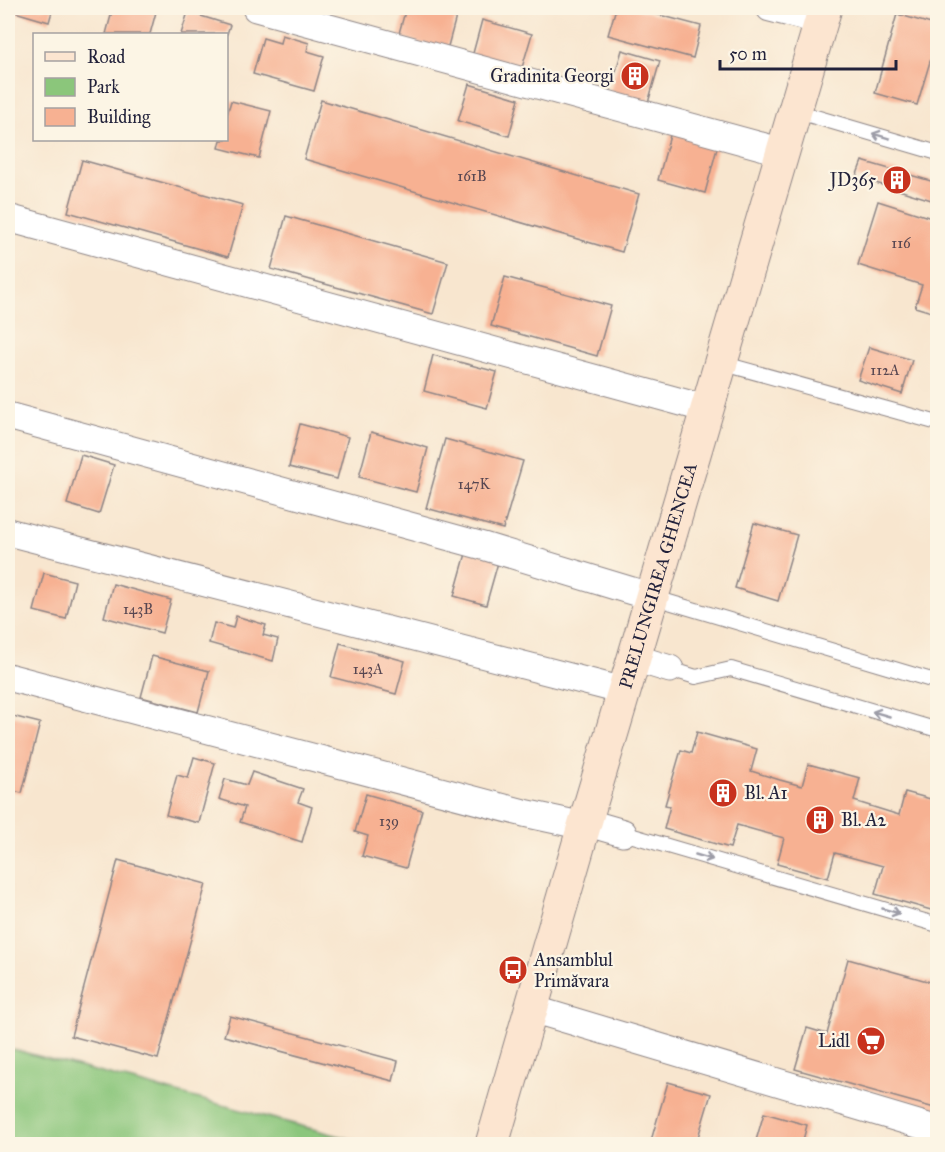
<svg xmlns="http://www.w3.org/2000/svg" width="945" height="1152" viewBox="0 0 945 1152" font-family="'IM FELL Great Primer',serif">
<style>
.green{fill:#8bc67b;stroke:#56745b;stroke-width:1.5}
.building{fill:#f7b192}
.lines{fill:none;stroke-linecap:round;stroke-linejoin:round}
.service-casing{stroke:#8d8485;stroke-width:16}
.minor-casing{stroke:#8d8485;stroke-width:29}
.secondary-casing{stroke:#8d8485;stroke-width:35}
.service{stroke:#fff;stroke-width:14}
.minor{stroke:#fff;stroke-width:27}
.secondary{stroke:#fce5d0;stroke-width:33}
.oneway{stroke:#9c9ca7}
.labels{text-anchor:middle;stroke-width:4.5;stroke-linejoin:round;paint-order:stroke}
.number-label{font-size:15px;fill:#574651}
.poi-label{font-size:18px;fill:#22223b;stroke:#fcf5e5;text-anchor:end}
.street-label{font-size:18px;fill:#22223b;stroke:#fcf5e5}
</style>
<rect width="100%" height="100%" fill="#fcf5e5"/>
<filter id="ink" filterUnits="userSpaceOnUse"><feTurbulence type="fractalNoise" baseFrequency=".0167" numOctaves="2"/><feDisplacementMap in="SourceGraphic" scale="12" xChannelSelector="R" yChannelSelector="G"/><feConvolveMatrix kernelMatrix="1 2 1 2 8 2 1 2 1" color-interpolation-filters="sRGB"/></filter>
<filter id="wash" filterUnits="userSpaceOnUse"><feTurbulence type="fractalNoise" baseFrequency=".008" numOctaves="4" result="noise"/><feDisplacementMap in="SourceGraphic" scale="24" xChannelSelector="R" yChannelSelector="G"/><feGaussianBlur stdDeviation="1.35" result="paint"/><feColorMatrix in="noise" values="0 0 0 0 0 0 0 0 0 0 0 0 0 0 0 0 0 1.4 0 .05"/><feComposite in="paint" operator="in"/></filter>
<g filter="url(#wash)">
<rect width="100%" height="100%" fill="#f8e6cf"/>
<path class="green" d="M 8,1048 L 369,1144 L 8,1144 Z"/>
<g id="blocks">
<path class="building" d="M 8,8 L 53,8 L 49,22 L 8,10 Z
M 113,8 L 138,8 L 156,12 L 150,34 L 106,34 Z
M 406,8 L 437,8 L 457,13 L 447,50 L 398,37 Z
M 616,8 L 633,8 L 701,26 L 693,58 L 608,35 Z
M 188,12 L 230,25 L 227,34 L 181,34 Z
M 897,14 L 938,26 L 938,35 L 917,105 L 875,93 Z
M 482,20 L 532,34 L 521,71 L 472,57 Z
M 282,35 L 309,43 L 307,51 L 324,56 L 314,91 L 253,74 L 263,38 L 280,43 Z
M 622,50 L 660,61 L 648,103 L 610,92 Z
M 469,84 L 519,99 L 509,136 L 458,121 Z
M 321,100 L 639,194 L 622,252 L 304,159 Z
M 231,101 L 271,111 L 259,158 L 219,148 L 221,140 L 226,140 L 226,118 Z
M 672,128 L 719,141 L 705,193 L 658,180 Z
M 82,160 L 243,205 L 228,257 L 68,212 Z
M 862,161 L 938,183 L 938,202 L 856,177 Z
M 878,201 L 938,220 L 938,314 L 915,307 L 922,285 L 858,265 Z
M 286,216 L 448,262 L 433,314 L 271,269 Z
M 505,277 L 611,306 L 597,356 L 491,326 Z
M 869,347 L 912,360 L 902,394 L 858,380 Z
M 433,355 L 497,372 L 487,408 L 424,391 Z
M 300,424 L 348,437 L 337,479 L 289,467 Z
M 371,432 L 428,448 L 416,492 L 359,477 Z
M 445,439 L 523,461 L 503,529 L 426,508 Z
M 81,455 L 114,465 L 99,514 L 67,504 Z
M 754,523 L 797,535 L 778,601 L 735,588 Z
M 467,550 L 499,559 L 486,605 L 454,596 Z
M 44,573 L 75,581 L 66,619 L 34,611 Z
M 113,584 L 171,600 L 162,633 L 104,617 Z
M 236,616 L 266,625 L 263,635 L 278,639 L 273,661 L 209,643 L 214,623 L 233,628 Z
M 340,643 L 405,661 L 396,694 L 331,677 Z
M 152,656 L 209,671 L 198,712 L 141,697 Z
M 8,715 L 40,723 L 22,793 L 8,790 Z
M 697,732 L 757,749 L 751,771 L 780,780 L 802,786 L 808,764 L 860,778 L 854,801 L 899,815 L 905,792 L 938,801 L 938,912 L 875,894 L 883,866 L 835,853 L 828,878 L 777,864 L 784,838 L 737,825 L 730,848 L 664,829 L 670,806 L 665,805 L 681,750 L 691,753 Z
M 194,757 L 215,763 L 199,823 L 166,815 L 177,775 L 188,778 Z
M 252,772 L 303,789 L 298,802 L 312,807 L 302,842 L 240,822 L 245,807 L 219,799 L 225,779 L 247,785 Z
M 366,794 L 422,810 L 406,868 L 362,856 L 368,836 L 355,832 Z
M 118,860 L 206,884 L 158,1059 L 71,1036 Z
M 848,959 L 938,984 L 938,1109 L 795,1069 L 807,1028 L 827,1034 Z
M 230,1016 L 398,1061 L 393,1081 L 224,1036 Z
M 668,1082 L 711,1094 L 696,1144 L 650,1144 Z
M 764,1113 L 807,1125 L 802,1144 L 755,1144 Z"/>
</g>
</g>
<g filter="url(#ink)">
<use href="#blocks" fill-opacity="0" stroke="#8d8485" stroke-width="1.5"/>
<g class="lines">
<g class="service-casing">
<path id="service" d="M 795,111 L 938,153
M 721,363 L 938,423
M 652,597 L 938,682
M 670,669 L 696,677 L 731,669 L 938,730
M 623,833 L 938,925"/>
</g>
<g class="minor-casing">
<path id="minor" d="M 256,8 L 783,152
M 770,8 L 821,21
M 8,218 L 707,409
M 8,416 L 483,546 L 652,597
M 8,532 L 624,691
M 634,658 L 670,669
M 8,677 L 524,813 L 584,826
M 585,822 L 623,833
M 532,1009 L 938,1130"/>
</g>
<g class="secondary-casing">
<g id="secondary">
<path id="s1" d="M 492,1144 L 584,826 L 634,658 L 825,8"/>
</g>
</g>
<use href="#service" class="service"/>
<use href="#minor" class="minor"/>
<use href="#secondary" class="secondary"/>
</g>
<defs><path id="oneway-shaft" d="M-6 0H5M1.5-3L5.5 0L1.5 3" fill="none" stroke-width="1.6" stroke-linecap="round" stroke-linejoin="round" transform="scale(1.5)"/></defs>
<g class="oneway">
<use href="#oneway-shaft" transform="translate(881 136) rotate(-163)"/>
<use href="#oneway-shaft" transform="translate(881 714) rotate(-164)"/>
<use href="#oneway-shaft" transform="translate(704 857) rotate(16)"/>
<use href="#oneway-shaft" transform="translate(891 911) rotate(16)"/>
</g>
</g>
<defs>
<g id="building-disc" transform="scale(1.5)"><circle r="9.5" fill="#c8321e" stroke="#fcf5e5"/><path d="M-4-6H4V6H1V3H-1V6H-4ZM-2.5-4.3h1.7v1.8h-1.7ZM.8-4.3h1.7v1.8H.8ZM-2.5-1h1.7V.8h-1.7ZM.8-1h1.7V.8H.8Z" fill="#fff"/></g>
<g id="bus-disc" transform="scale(1.5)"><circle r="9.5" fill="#c8321e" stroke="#fcf5e5"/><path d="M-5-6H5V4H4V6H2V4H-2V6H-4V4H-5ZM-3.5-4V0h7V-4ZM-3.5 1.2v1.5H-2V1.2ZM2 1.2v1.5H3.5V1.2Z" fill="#fff"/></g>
<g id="supermarket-disc" transform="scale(1.5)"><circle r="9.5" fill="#c8321e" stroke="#fcf5e5"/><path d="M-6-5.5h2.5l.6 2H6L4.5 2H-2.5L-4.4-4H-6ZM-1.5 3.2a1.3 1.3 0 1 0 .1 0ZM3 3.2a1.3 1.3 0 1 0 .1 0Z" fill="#fff"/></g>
</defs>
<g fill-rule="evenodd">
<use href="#building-disc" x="635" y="76"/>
<use href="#building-disc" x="897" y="180"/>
<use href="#building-disc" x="723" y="793"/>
<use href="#building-disc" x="820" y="820"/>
<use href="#bus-disc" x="513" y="970"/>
<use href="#supermarket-disc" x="871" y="1041"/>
</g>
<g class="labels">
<g class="number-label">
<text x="472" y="181">161B</text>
<text x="901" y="248">116</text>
<text x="885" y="375">112A</text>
<text x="474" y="489">147K</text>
<text x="138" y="614">143B</text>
<text x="368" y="674">143A</text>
<text x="389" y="826">139</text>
</g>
<g class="poi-label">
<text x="614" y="82">Gradinita Georgi</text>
<text x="876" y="186">JD365</text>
<text x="744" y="799" text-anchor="start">Bl. A1</text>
<text x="841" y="826" text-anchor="start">Bl. A2</text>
<text x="534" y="966" text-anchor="start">Ansamblul<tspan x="534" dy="21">Primăvara</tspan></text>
<text x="850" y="1047">Lidl</text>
</g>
<g class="street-label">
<text dy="6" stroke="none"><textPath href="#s1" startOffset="592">PRELUNGIREA GHENCEA</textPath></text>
</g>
</g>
<rect width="945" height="1152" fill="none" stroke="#fcf5e5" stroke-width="30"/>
<rect x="33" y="33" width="195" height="108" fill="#fcf5e5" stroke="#a5a1a1" stroke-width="1.5"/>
<rect x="45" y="52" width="30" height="9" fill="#fce5d0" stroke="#a5a1a1" stroke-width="1.5"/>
<text x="87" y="63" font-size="18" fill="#22223b">Road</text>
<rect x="45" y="78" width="30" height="18" fill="#8bc67b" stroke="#a5a1a1" stroke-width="1.5"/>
<text x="87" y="93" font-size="18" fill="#22223b">Park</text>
<rect x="45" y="108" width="30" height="18" fill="#f7b192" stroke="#a5a1a1" stroke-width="1.5"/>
<text x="87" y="123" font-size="18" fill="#22223b">Building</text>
<path d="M720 60v9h176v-9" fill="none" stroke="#22223b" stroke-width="3"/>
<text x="729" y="60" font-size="18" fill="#22223b" stroke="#fcf5e5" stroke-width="4.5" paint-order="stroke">50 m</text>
</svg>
